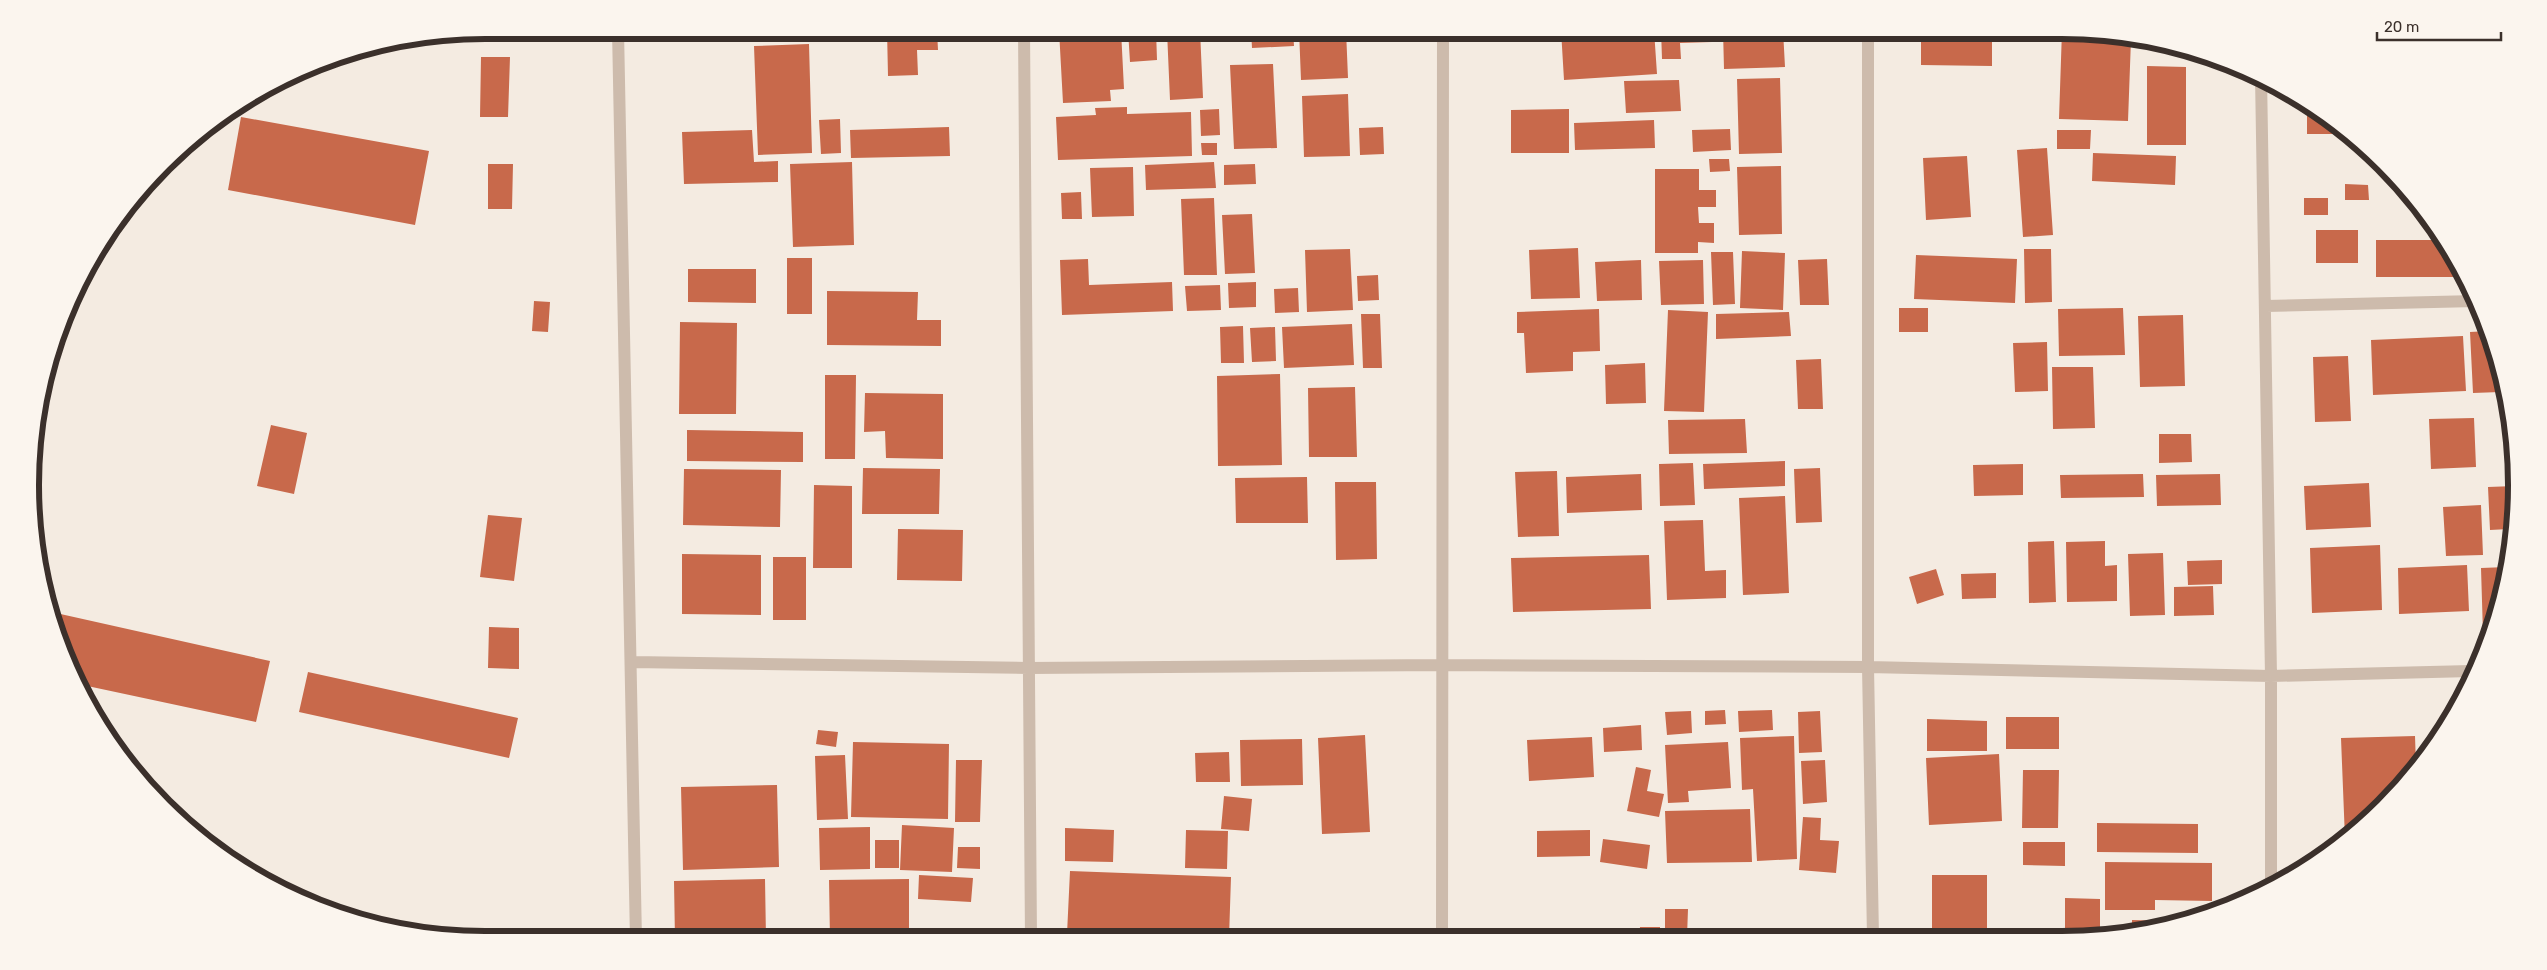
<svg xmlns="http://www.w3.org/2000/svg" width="2547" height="970" viewBox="0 0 2547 970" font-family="Rubik,sans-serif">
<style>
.building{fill:#c8694b}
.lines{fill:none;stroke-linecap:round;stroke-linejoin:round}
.street{stroke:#cdbbac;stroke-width:12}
.rim{fill:none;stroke:#3b302b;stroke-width:6}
</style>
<rect width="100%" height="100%" fill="#f4ebe1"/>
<path class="building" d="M 887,30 L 937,30 L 938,50 L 917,50 L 918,75 L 888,76 Z
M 1059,30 L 1121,30 L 1124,89 L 1110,90 L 1111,101 L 1063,103 Z
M 1128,30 L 1156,30 L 1157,60 L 1130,62 Z
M 1200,30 L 1203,98 L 1170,100 L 1167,31 Z
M 1251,30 L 1293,30 L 1294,46 L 1252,48 Z
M 1299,30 L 1346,30 L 1348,78 L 1301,80 Z
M 1561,30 L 1654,30 L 1657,74 L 1564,80 Z
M 1661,30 L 1711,30 L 1712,42 L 1680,43 L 1681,59 L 1662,59 Z
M 1723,30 L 1783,30 L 1785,67 L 1724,69 Z
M 1921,30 L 1992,30 L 1992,66 L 1921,65 Z
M 2062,30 L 2131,39 L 2128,121 L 2059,119 Z
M 809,44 L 812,153 L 758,155 L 754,46 Z
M 481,57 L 510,57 L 508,117 L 480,117 Z
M 1273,64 L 1277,148 L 1234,149 L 1230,65 Z
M 2147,66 L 2186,67 L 2186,145 L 2147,145 Z
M 1780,78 L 1782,153 L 1739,154 L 1737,79 Z
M 1679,80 L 1681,111 L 1626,113 L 1624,81 Z
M 1348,94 L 1350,156 L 1304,157 L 1302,96 Z
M 2307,104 L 2339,124 L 2339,134 L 2307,134 Z
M 1127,107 L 1127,114 L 1191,112 L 1192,156 L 1058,160 L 1056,117 L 1096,115 L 1095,108 Z
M 1219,109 L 1220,135 L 1201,136 L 1200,110 Z
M 1569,109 L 1569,153 L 1511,153 L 1511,110 Z
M 241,117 L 429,151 L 415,225 L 228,190 Z
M 840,119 L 841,153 L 821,154 L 819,120 Z
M 1654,120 L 1655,148 L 1575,150 L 1574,123 Z
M 949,127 L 950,156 L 851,158 L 850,130 Z
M 1383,127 L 1384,154 L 1360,155 L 1359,128 Z
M 1730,129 L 1731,150 L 1693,152 L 1692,130 Z
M 752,130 L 754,162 L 778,161 L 778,182 L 684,184 L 682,132 Z
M 2057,130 L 2091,130 L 2090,149 L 2057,149 Z
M 2346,131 L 2350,134 L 2358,142 L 2346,142 Z
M 1201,143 L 1217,143 L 1217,155 L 1202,155 Z
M 2047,148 L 2053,235 L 2023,237 L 2017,150 Z
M 2093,153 L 2176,156 L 2175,185 L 2092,181 Z
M 1967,156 L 1971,217 L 1926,220 L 1923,158 Z
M 1709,159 L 1729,159 L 1730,171 L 1710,172 Z
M 852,162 L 854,245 L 793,247 L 790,164 Z
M 1214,162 L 1216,188 L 1146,190 L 1145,165 Z
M 488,164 L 513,164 L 512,209 L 488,209 Z
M 1255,164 L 1256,184 L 1224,185 L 1224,165 Z
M 1781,166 L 1782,234 L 1739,235 L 1737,167 Z
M 1133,167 L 1134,216 L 1092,217 L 1090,168 Z
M 1655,169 L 1699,169 L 1699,190 L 1716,190 L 1716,207 L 1698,207 L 1699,223 L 1714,223 L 1714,243 L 1698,242 L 1698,253 L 1655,253 Z
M 2345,184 L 2368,185 L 2369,200 L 2345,200 Z
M 1081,192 L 1082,219 L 1062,219 L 1061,193 Z
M 1214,198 L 1217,275 L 1184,275 L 1181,199 Z
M 2304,198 L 2328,198 L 2328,215 L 2304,215 Z
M 1252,214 L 1255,273 L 1225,274 L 1222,215 Z
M 2316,230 L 2358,230 L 2358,263 L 2316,263 Z
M 2376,240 L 2443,240 L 2456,258 L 2465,277 L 2376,277 Z
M 1578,248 L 1580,298 L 1531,299 L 1529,250 Z
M 1350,249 L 1353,310 L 1307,312 L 1305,250 Z
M 2024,249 L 2051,249 L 2052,302 L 2025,303 Z
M 1742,251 L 1785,253 L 1783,310 L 1740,308 Z
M 1711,252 L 1733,252 L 1735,304 L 1713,305 Z
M 1916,255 L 2017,259 L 2015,303 L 1914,299 Z
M 787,258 L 812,258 L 812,314 L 787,314 Z
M 1088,259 L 1089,285 L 1172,282 L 1173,311 L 1062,315 L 1060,260 Z
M 1827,259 L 1829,305 L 1800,305 L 1798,260 Z
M 1641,260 L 1642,300 L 1597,301 L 1595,262 Z
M 1703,260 L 1704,304 L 1661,305 L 1659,261 Z
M 688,269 L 756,269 L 756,303 L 688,302 Z
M 1378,275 L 1379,300 L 1358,301 L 1357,276 Z
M 1256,282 L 1256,307 L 1229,308 L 1228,283 Z
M 1220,285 L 1221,310 L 1187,311 L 1185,286 Z
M 1298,288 L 1299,312 L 1275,313 L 1274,289 Z
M 827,291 L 918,292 L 917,320 L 941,320 L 941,346 L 827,345 Z
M 534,301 L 550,302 L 548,332 L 532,331 Z
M 1899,308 L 1928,308 L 1928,332 L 1899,332 Z
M 2123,308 L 2125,355 L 2059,356 L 2058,309 Z
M 1599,309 L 1600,351 L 1573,352 L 1573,371 L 1526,373 L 1524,333 L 1517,333 L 1517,312 Z
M 1668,310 L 1708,312 L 1704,412 L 1664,411 Z
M 1789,312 L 1791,336 L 1716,339 L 1716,314 Z
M 1361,314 L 1380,314 L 1382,368 L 1363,368 Z
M 2183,315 L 2185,386 L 2140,387 L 2138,316 Z
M 680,322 L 737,323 L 736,414 L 679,414 Z
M 1352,324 L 1354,365 L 1284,368 L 1282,327 Z
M 1243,326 L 1244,363 L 1221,363 L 1220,327 Z
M 1275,327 L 1276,361 L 1252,362 L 1250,328 Z
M 2489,331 L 2499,365 L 2500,392 L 2473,393 L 2470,332 Z
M 2463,336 L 2466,391 L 2373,395 L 2371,340 Z
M 2047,342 L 2048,391 L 2015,392 L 2013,343 Z
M 2348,356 L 2351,421 L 2315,422 L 2313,357 Z
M 1821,359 L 1823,409 L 1798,409 L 1796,360 Z
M 1645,363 L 1646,403 L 1606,404 L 1605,365 Z
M 2052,367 L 2093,367 L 2095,428 L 2053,429 Z
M 1280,374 L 1282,465 L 1218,466 L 1217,376 Z
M 825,375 L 856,375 L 855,459 L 825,459 Z
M 1355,387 L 1357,457 L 1309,457 L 1308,388 Z
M 865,393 L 943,394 L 943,459 L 886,458 L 885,431 L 864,432 Z
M 2474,418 L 2476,467 L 2431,469 L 2429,419 Z
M 1745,419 L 1747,453 L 1669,454 L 1668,420 Z
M 271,425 L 307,433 L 294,494 L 257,486 Z
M 687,430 L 803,432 L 803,462 L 687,461 Z
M 2159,434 L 2191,434 L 2192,462 L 2159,463 Z
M 1785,461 L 1785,486 L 1704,489 L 1703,464 Z
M 1693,463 L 1695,505 L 1660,506 L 1659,464 Z
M 2023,464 L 2023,495 L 1974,496 L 1973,465 Z
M 863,468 L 940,469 L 939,514 L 862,514 Z
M 1820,468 L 1822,522 L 1796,523 L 1794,469 Z
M 684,469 L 781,470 L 780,527 L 683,525 Z
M 1557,471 L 1559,536 L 1518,537 L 1515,472 Z
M 1641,474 L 1642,510 L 1567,513 L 1566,477 Z
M 2143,474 L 2144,497 L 2061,498 L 2060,475 Z
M 2220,474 L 2221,505 L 2157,506 L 2156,475 Z
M 1307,477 L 1308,523 L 1236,523 L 1235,478 Z
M 1335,482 L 1376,482 L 1377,559 L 1336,560 Z
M 2369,483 L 2371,527 L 2306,530 L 2304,486 Z
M 814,485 L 852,486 L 852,568 L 813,568 Z
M 2515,486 L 2516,515 L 2512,541 L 2510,541 L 2509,529 L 2490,530 L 2488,487 Z
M 1785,496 L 1789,593 L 1743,595 L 1739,498 Z
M 2481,505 L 2483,555 L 2446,556 L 2443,507 Z
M 488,515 L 522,518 L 514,581 L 480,577 Z
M 1703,520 L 1705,571 L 1726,570 L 1726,598 L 1667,600 L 1664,521 Z
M 898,529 L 963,530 L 962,581 L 897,580 Z
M 2054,541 L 2056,602 L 2029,603 L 2028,542 Z
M 2105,541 L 2105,566 L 2117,565 L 2117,601 L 2067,602 L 2066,542 Z
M 2380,545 L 2382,610 L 2312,613 L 2310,548 Z
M 2163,553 L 2165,615 L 2130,616 L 2128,554 Z
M 682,554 L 761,555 L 761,615 L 682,614 Z
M 1649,555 L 1651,609 L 1513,612 L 1511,558 Z
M 773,557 L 806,557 L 806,620 L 773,620 Z
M 2222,560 L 2222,584 L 2188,585 L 2187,561 Z
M 2467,565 L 2469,611 L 2399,614 L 2398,568 Z
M 2507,567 L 2501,603 L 2487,634 L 2483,634 L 2481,568 Z
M 1936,569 L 1944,595 L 1917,604 L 1909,577 Z
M 1996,573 L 1996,598 L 1962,599 L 1961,574 Z
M 2213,586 L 2214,615 L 2174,616 L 2174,587 Z
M 56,613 L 270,661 L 256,722 L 78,684 L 65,659 L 54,624 Z
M 489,627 L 519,628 L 519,669 L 488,668 Z
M 308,672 L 518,718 L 509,758 L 299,712 Z
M 1725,710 L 1726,724 L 1705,725 L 1705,711 Z
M 1772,710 L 1773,730 L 1739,732 L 1738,711 Z
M 1691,711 L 1692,733 L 1667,735 L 1665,712 Z
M 1820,711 L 1822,752 L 1799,753 L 1798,712 Z
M 2006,717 L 2059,717 L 2059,749 L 2006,749 Z
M 1927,719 L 1987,721 L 1987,751 L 1927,751 Z
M 1641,725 L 1642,750 L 1604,752 L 1603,728 Z
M 818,730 L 838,732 L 836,747 L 816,744 Z
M 1365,735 L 1370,832 L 1322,834 L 1318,738 Z
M 1794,736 L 1797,859 L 1757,861 L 1753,789 L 1742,790 L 1740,738 Z
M 2415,736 L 2416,765 L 2362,827 L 2345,839 L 2341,738 Z
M 1592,737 L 1594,777 L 1529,781 L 1527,740 Z
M 1302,739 L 1303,785 L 1241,786 L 1240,740 Z
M 853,742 L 949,744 L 948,819 L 851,817 Z
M 1728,742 L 1731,788 L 1688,791 L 1689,802 L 1668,803 L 1665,745 Z
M 1229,752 L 1230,782 L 1196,782 L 1195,753 Z
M 1999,754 L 2002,821 L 1929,825 L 1926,758 Z
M 845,755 L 848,819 L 817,820 L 815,756 Z
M 956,760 L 982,760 L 980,822 L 955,822 Z
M 1825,760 L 1827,802 L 1803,804 L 1801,761 Z
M 1636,767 L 1651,770 L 1647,791 L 1664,794 L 1659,817 L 1627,811 Z
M 2023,770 L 2059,770 L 2058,828 L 2022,828 Z
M 777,785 L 779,867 L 683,870 L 681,787 Z
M 1224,796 L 1252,799 L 1249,831 L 1221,829 Z
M 1750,809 L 1752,862 L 1667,863 L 1665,811 Z
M 1803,817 L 1821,818 L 1820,840 L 1839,841 L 1836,873 L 1799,870 Z
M 2097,823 L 2198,824 L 2198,853 L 2097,852 Z
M 902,825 L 954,828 L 952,872 L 900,870 Z
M 870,827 L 870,869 L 820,870 L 819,828 Z
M 1065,828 L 1114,830 L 1113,862 L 1065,861 Z
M 1186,830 L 1228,831 L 1227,869 L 1185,868 Z
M 1590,830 L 1590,856 L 1537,857 L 1537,831 Z
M 1603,839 L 1650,845 L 1647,869 L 1600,862 Z
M 875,840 L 899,840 L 899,868 L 875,868 Z
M 2023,842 L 2065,842 L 2065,866 L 2023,865 Z
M 958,847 L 980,847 L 980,869 L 957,868 Z
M 2105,862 L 2212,863 L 2212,901 L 2155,900 L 2155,910 L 2105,910 Z
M 1070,871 L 1231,877 L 1229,938 L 1067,934 Z
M 919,875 L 973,878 L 971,902 L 918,899 Z
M 1932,875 L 1987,875 L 1987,936 L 1932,937 Z
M 765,879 L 766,939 L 675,940 L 674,881 Z
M 909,879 L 909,939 L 830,939 L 829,880 Z
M 2065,898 L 2100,899 L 2100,936 L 2065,936 Z
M 1665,909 L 1688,909 L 1687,937 L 1665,937 Z
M 2132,920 L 2171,921 L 2132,933 Z
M 1640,927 L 1660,927 L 1660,937 L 1639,937 Z"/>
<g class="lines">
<path class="street" d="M 618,30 L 636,940
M 1024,30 L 1031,939
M 1868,30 L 1868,667 L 1873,937
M 2261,76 L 2271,676 L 2271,888
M 2266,306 L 2476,301
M 632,662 L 1028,668 L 1441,665 L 1868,667 L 2271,676 L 2471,671
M 1442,938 L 1443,30"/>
</g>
<path d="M0 0H2547V970H0ZM485 39H2062A446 446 0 0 1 2508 485V485A446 446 0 0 1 2062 931H485A446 446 0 0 1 39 485V485A446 446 0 0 1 485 39Z" fill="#fbf5ee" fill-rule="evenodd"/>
<path class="rim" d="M485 39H2062A446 446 0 0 1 2508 485V485A446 446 0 0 1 2062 931H485A446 446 0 0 1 39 485V485A446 446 0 0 1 485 39Z"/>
<path d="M2377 32v8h124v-8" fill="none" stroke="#3b302b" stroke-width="2.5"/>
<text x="2384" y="32" font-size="15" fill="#3b302b" stroke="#fbf5ee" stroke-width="4" paint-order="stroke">20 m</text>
</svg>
